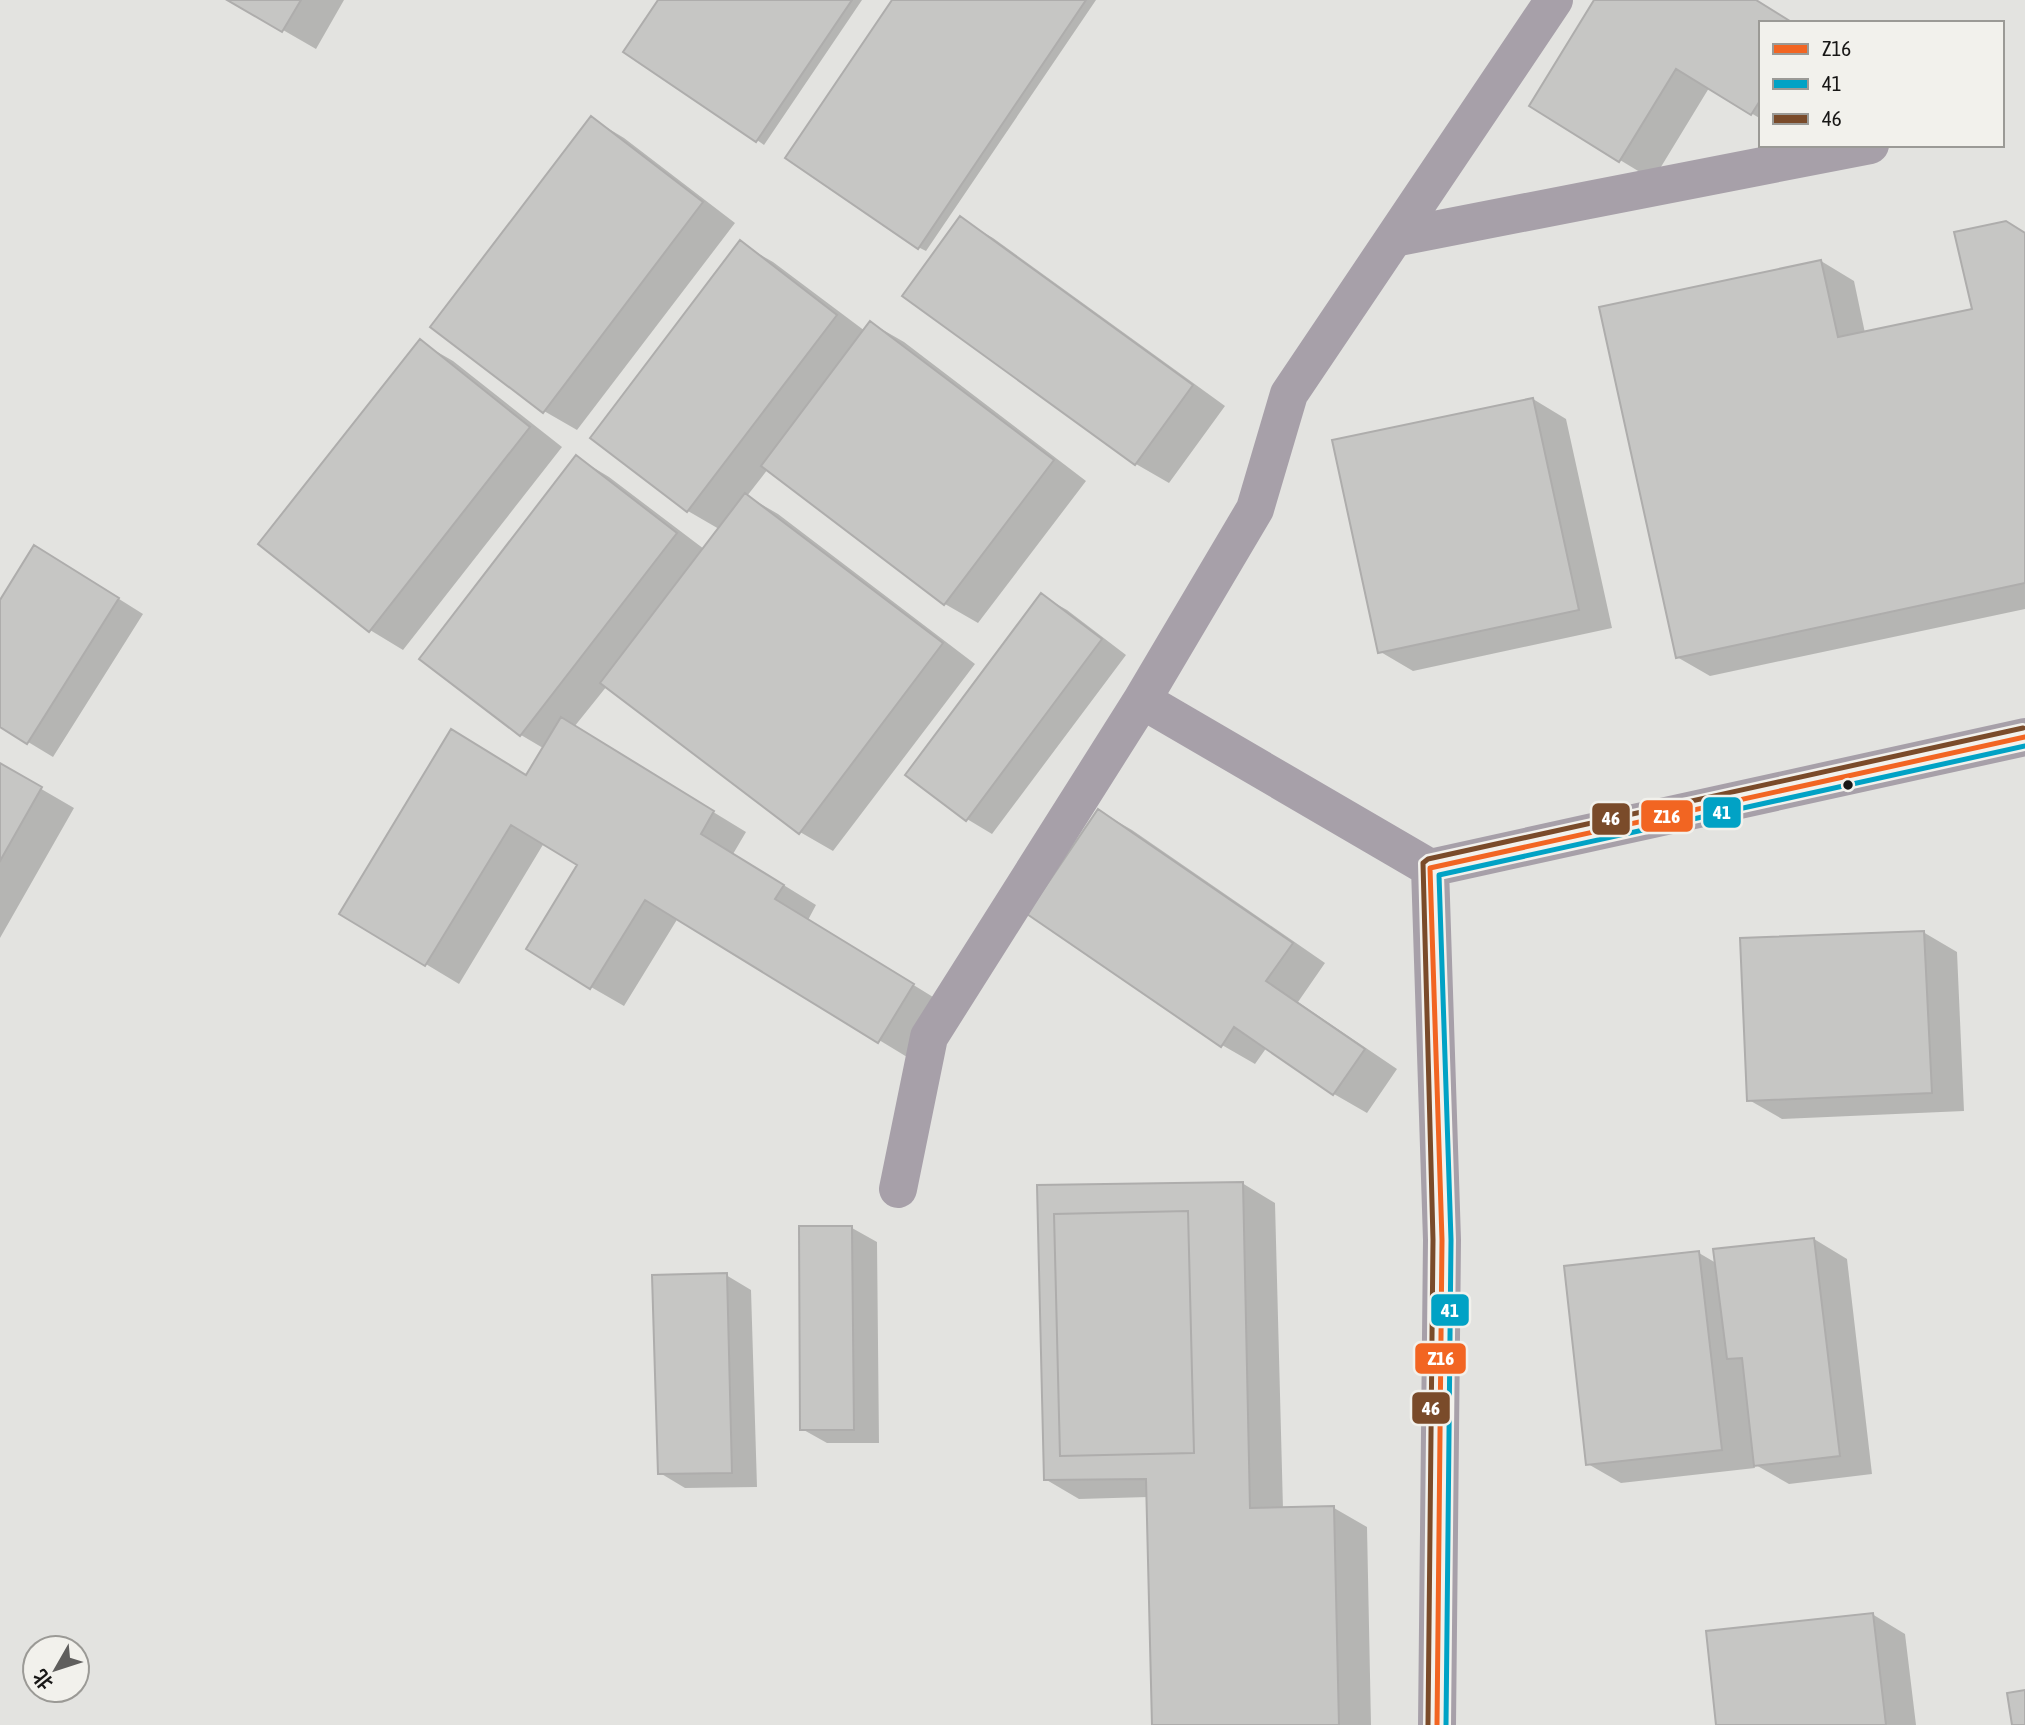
<svg xmlns="http://www.w3.org/2000/svg" width="2025" height="1725" viewBox="0 0 2025 1725" font-family="'Asap Condensed','Noto Sans SC',sans-serif">
<style>
.shadow{fill:#0003}
.building{fill:#c6c6c4;stroke:#aeadac;stroke-width:2}
.lines{fill:none;stroke-linecap:round;stroke-linejoin:round}
.minor{stroke:#a7a0a9;stroke-width:38}
.bus-1-casing{stroke:#f2f1ec;stroke-width:10}
.bus-2-casing{stroke:#f2f1ec;stroke-width:10}
.bus-3-casing{stroke:#f2f1ec;stroke-width:10}
.bus-1{stroke:#f26522;stroke-width:5}
.bus-2{stroke:#01a2c5;stroke-width:5}
.bus-3{stroke:#7a4b2a;stroke-width:5}
.bus-dot{fill:#181716;stroke:#f2f1ec;stroke-width:2.5}
.line-badge{stroke:#f2f1ec;stroke-width:2.5}
.badge-label{font-size:19px;text-anchor:middle;font-weight:bold;fill:#fff}
</style>
<rect width="100%" height="100%" fill="#e3e3e0"/>
<path class="shadow" d="M 231,0 L 344,0 L 316,49 Z
M 660,0 L 862,0 L 764,145 L 757,140 Z
M 894,0 L 1096,0 L 926,251 L 918,247 Z
M 1596,0 L 1755,0 L 1761,23 L 1761,119 L 1709,88 L 1653,180 L 1531,106 Z
M 591,118 L 624,138 L 735,223 L 577,430 L 544,411 Z
M 960,219 L 993,238 L 1225,406 L 1169,483 L 1136,464 L 905,296 Z
M 2025,234 L 2025,609 L 1710,676 L 1677,657 L 1821,261 L 1854,281 L 1865,333 L 1974,310 Z
M 740,243 L 773,262 L 865,331 L 871,323 L 904,342 L 1086,481 L 978,623 L 945,604 L 768,469 L 747,496 L 778,514 L 975,664 L 833,851 L 800,832 L 607,686 L 574,727 L 746,832 L 733,854 L 816,905 L 808,920 L 946,1005 L 912,1060 L 678,918 L 624,1006 L 591,987 L 528,949 L 579,865 L 544,843 L 459,984 L 341,913 L 527,777 L 543,748 L 521,735 L 421,659 L 576,457 L 609,477 L 704,549 L 719,529 L 688,511 L 592,438 Z
M 420,342 L 453,361 L 562,447 L 403,650 L 370,630 Z
M 1533,399 L 1566,419 L 1612,628 L 1413,671 L 1379,651 Z
M 60,562 L 143,614 L 53,757 L 0,725 L 0,603 Z
M 1042,596 L 1067,610 L 1126,655 L 992,834 L 967,819 Z
M 0,765 L 74,808 L 0,938 Z
M 1099,811 L 1132,830 L 1325,963 L 1298,1002 L 1397,1069 L 1367,1113 L 1334,1094 L 1267,1047 L 1255,1064 L 1222,1045 L 1029,913 Z
M 1923,932 L 1957,952 L 1964,1111 L 1782,1119 L 1749,1100 Z
M 1242,1183 L 1275,1203 L 1283,1509 L 1334,1508 L 1367,1527 L 1371,1725 L 1154,1725 L 1148,1497 L 1079,1499 L 1045,1479 Z
M 852,1228 L 877,1242 L 879,1443 L 827,1443 L 802,1429 Z
M 1814,1239 L 1847,1259 L 1872,1474 L 1789,1484 L 1754,1464 L 1755,1468 L 1621,1483 L 1588,1464 L 1699,1253 L 1716,1263 Z
M 726,1275 L 751,1290 L 757,1487 L 685,1488 L 660,1473 Z
M 1872,1614 L 1905,1634 L 1916,1725 L 1718,1725 Z"/>
<path class="building" d="M 227,0 L 301,0 L 282,32 Z
M 658,0 L 852,0 L 756,142 L 623,52 Z
M 892,0 L 1086,0 L 918,249 L 785,158 Z
M 1594,0 L 1756,0 L 1793,23 L 1761,23 L 1761,99 L 1751,115 L 1676,69 L 1619,162 L 1529,106 Z
M 591,116 L 703,202 L 543,413 L 430,327 Z
M 960,216 L 1193,385 L 1135,465 L 902,296 Z
M 2006,221 L 2025,233 L 2025,583 L 1676,658 L 1599,307 L 1821,260 L 1838,337 L 1972,309 L 1954,232 Z
M 740,240 L 837,315 L 687,512 L 590,438 Z
M 870,321 L 1054,460 L 944,605 L 761,466 Z
M 420,339 L 530,427 L 369,632 L 258,544 Z
M 1533,398 L 1579,610 L 1378,653 L 1332,440 Z
M 576,455 L 677,533 L 520,736 L 419,659 Z
M 745,493 L 943,643 L 799,834 L 600,683 Z
M 34,545 L 119,598 L 27,744 L 0,727 L 0,600 Z
M 1041,593 L 1102,639 L 966,821 L 905,775 Z
M 561,717 L 714,811 L 701,834 L 784,885 L 775,899 L 914,984 L 878,1043 L 645,900 L 590,989 L 526,949 L 577,865 L 511,825 L 425,966 L 339,914 L 451,729 L 526,775 Z
M 0,763 L 42,787 L 0,861 Z
M 1098,809 L 1293,943 L 1266,981 L 1365,1049 L 1333,1095 L 1234,1027 L 1221,1047 L 1027,914 Z
M 1924,931 L 1932,1093 L 1747,1101 L 1740,938 Z
M 1243,1182 L 1250,1508 L 1334,1506 L 1339,1725 L 1152,1725 L 1146,1479 L 1044,1480 L 1037,1185 Z
M 1188,1211 L 1194,1453 L 1060,1456 L 1054,1214 Z
M 799,1226 L 852,1226 L 854,1430 L 800,1430 Z
M 1814,1238 L 1840,1456 L 1754,1466 L 1742,1358 L 1727,1359 L 1713,1249 Z
M 1699,1251 L 1722,1450 L 1586,1465 L 1564,1266 Z
M 727,1273 L 732,1473 L 658,1474 L 652,1275 Z
M 1873,1613 L 1886,1725 L 1716,1725 L 1706,1631 Z
M 2025,1690 L 2025,1725 L 2012,1725 L 2007,1693 Z"/>
<g class="lines">
<path class="minor" d="M 1394,238 L 1870,145
M 1142,700 L 1430,868
M 1430,868 L 1442,1240 L 1437,1725
M 1430,868 L 2025,737
M 898,1189 L 929,1037 L 1142,700 L 1255,509 L 1289,394 L 1554,0"/>
<g class="bus-1-casing">
<path id="bus-1" d="M 1437,1725 L 1442,1240 L 1430,868 L 2025,737"/>
</g>
<g class="bus-2-casing">
<path id="bus-2" d="M 1446,1725 L 1451,1240 L 1439,875 L 2025,746"/>
</g>
<g class="bus-3-casing">
<path id="bus-3" d="M 1428,1725 L 1433,1240 L 1423,863 L 1428,859 L 2023,728"/>
</g>
<use href="#bus-1" class="bus-1"/>
<use href="#bus-2" class="bus-2"/>
<use href="#bus-3" class="bus-3"/>
</g>
<circle class="bus-dot" cx="1848" cy="785" r="6"/>
<g class="line-badge">
<rect x="1702" y="796" width="40" height="33" rx="7" fill="#01a2c5"/>
<rect x="1640" y="799" width="54" height="34" rx="7" fill="#f26522"/>
<rect x="1591" y="802" width="40" height="34" rx="7" fill="#7a4b2a"/>
<rect x="1430" y="1293" width="40" height="34" rx="7" fill="#01a2c5"/>
<rect x="1414" y="1342" width="53" height="33" rx="7" fill="#f26522"/>
<rect x="1411" y="1391" width="40" height="34" rx="7" fill="#7a4b2a"/>
</g>
<g class="badge-label">
<text x="1722" y="819">41</text>
<text x="1667" y="823">Z16</text>
<text x="1611" y="825">46</text>
<text x="1450" y="1317">41</text>
<text x="1441" y="1365">Z16</text>
<text x="1431" y="1415">46</text>
</g>
<rect x="1759" y="21" width="245" height="126" fill="#f2f1ec" stroke="#9b9a96" stroke-width="2"/>
<rect x="1773" y="44" width="35" height="10" fill="#f26522" stroke="#9b9a96" stroke-width="2"/>
<text x="1822" y="56" font-size="21" fill="#181716">Z16</text>
<rect x="1773" y="79" width="35" height="10" fill="#01a2c5" stroke="#9b9a96" stroke-width="2"/>
<text x="1822" y="91" font-size="21" fill="#181716">41</text>
<rect x="1773" y="114" width="35" height="10" fill="#7a4b2a" stroke="#9b9a96" stroke-width="2"/>
<text x="1822" y="126" font-size="21" fill="#181716">46</text>
<g transform="translate(56 1669) rotate(231)"><circle r="33" fill="#f2f1ec" stroke="#9b9a96" stroke-width="2"/>
<path d="M0-5L12 26L0 18L-12 26Z" fill="#5f5e5d"/>
<text y="-10" font-size="19" font-weight="bold" text-anchor="middle" fill="#181716">北</text>
</g>
</svg>
